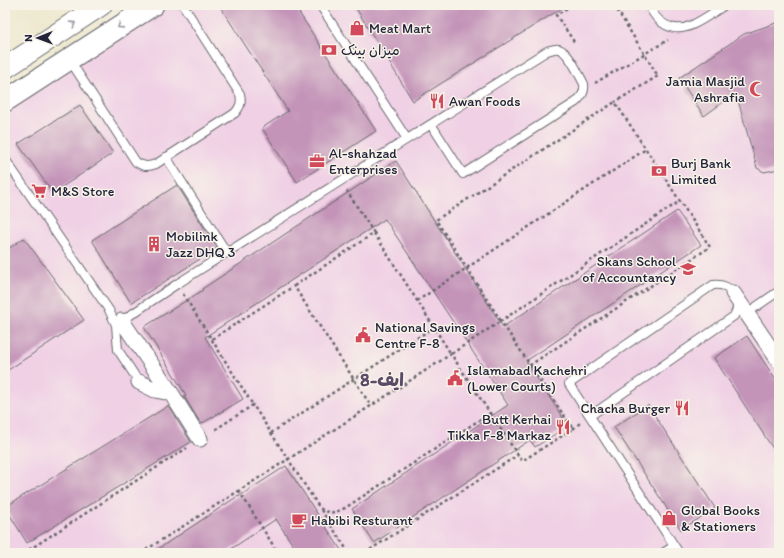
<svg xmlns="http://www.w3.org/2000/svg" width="784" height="558" viewBox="0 0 784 558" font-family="Itim,'Playpen Sans Arabic',sans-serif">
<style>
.built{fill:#f0d0e5}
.building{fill:#c393b8}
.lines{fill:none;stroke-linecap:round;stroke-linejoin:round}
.lane-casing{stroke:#69676e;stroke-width:10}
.street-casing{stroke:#69676e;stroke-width:17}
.secondary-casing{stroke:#69676e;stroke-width:23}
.path{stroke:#69676e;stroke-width:2.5;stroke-dasharray:3 3;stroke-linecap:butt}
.lane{stroke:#fff;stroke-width:8}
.street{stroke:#fff;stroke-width:15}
.secondary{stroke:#fff;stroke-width:21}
.oneway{stroke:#9c9ca7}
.labels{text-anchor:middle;stroke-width:3;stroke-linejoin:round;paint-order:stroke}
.poi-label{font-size:14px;fill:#22223b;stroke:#f7f3e8;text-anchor:start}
.district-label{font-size:18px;font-weight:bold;fill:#5a4a67;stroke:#f7f3e8}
</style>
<rect width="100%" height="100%" fill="#f7f3e8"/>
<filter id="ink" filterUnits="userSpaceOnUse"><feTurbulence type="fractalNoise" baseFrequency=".025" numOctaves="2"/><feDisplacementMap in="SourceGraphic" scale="8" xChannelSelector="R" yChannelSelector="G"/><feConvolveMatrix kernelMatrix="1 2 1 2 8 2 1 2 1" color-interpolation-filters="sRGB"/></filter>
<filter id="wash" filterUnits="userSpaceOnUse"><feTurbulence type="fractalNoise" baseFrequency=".012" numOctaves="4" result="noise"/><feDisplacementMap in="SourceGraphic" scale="16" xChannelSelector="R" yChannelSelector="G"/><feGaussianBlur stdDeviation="0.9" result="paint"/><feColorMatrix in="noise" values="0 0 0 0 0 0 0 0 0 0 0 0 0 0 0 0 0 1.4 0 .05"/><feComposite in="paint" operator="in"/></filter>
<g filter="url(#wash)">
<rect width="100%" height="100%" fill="#ede8ce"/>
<path class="built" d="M 154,5 L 779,5 L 779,553 L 5,553 L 5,102 Z"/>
<g id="blocks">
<path class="building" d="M 219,5 L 294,5 L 376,131 L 297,182 L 262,128 L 288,111 Z
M 354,5 L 567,5 L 413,101 Z
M 779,22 L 779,169 L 764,172 L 757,168 L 756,164 L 736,93 L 704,116 L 679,78 L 744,34 Z
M 80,105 L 113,153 L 53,193 L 18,144 Z
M 396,161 L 503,327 L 677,211 L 701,245 L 526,361 L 568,426 L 535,447 L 530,440 L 374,543 L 352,509 L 508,405 L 385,219 L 205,337 L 243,399 L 201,424 L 184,396 L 186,395 L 144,327 L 203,290 L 202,289 Z
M 177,185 L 217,248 L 131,303 L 92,240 Z
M 24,238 L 84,320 L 5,372 L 5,251 Z
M 747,336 L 779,385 L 779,458 L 714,358 Z
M 648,405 L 715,508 L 681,530 L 614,427 Z
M 168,406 L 191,442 L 27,543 L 5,507 Z
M 286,466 L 343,553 L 298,553 L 276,519 L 225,553 L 152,553 L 238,496 L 238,497 Z"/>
</g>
</g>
<g filter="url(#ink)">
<use href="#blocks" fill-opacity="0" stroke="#69676e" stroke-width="1"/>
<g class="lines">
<g class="lane-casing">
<path id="lane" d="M 320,5 L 407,139
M 649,5 C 656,23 673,34 692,25 C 703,20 714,12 725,5
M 69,59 L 136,162 C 144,167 148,167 156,164 L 235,113 C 240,107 242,103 240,94 L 183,5
M 166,157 L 227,253
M 5,159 L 109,310 L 116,325 L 118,350 L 139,382
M 747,313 L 779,291
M 120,322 L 177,284 L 547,51 C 551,50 555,48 559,49 C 569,52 579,75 584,84 C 585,92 582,96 576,102 L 463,174 L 431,124
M 590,416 L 734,316 C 743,301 731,282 713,285 L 569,384 L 679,553
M 663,553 L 674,546"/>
</g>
<g class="street-casing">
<path id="street" d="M 733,293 L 779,361
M 122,321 L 171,393
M 139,382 L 155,390 L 171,393 L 200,439"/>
</g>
<g class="secondary-casing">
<path id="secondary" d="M 5,68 L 101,5
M 5,101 L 153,5"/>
</g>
<path class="path" d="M 572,5 L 556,15 L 575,43
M 614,5 L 658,76 L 615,102
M 595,83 L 668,40
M 374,233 L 451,354 L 501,321 L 436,220 L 615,102 L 710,247 L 530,365 L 501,321 L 680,201
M 294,286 L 374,233 L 347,191
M 183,294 L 253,405
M 417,301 L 646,149
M 212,339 L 294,286 L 371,406
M 490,413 L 522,461 L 573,429 L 530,365
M 573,429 L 580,423
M 271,433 L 434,327
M 239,491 L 278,553
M 321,510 L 349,553
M 24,553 L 187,448
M 141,553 C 245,487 348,421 451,354 L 490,413 L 345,508 C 334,513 328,515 319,507 C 297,473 275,439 253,405 L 213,431
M 365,553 L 518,455"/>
<use href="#lane" class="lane"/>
<use href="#street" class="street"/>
<use href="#secondary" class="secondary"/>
</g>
<defs><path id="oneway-chevron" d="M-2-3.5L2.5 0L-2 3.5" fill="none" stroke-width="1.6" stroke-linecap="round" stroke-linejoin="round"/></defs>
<g class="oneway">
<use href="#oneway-chevron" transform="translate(73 24) rotate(-33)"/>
<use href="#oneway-chevron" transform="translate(120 26) rotate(147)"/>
</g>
</g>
<defs>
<g id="shop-bare" transform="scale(1.2)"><path d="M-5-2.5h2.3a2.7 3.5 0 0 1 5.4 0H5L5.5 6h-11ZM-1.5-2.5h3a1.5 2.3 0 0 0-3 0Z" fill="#d1495b" stroke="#f7f3e8" stroke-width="2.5" paint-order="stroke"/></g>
<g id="bank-bare" transform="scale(1.2)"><path d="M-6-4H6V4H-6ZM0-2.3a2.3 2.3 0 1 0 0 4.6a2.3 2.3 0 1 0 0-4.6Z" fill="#d1495b" stroke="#f7f3e8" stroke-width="2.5" paint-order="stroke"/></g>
<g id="mosque-bare" transform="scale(1.2)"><path d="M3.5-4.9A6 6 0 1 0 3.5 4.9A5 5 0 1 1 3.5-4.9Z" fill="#d1495b" stroke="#f7f3e8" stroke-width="2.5" paint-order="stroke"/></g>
<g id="restaurant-bare" transform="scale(1.2)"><path d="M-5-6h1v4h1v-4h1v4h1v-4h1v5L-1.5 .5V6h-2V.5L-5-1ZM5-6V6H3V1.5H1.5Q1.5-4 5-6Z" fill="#d1495b" stroke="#f7f3e8" stroke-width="2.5" paint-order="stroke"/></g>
<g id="office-bare" transform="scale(1.2)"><path d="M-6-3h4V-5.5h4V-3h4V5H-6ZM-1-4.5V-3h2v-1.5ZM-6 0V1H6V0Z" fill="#d1495b" stroke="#f7f3e8" stroke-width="2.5" paint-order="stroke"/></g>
<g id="supermarket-bare" transform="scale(1.2)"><path d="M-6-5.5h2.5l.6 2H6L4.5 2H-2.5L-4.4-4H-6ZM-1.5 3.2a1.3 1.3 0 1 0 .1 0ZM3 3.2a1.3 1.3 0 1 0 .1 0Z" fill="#d1495b" stroke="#f7f3e8" stroke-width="2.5" paint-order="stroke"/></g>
<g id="building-bare" transform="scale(1.2)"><path d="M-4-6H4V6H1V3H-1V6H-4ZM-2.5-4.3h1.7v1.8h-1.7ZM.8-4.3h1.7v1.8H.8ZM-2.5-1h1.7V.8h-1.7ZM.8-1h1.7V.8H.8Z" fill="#d1495b" stroke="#f7f3e8" stroke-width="2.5" paint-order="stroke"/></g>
<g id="school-bare" transform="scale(1.2)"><path d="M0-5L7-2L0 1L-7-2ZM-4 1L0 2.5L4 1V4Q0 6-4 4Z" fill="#d1495b" stroke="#f7f3e8" stroke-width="2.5" paint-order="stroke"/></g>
<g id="civic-bare" transform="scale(1.2)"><path d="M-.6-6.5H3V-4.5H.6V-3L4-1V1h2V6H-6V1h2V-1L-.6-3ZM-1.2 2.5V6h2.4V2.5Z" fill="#d1495b" stroke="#f7f3e8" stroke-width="2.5" paint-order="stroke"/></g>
<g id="cafe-bare" transform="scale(1.2)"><path d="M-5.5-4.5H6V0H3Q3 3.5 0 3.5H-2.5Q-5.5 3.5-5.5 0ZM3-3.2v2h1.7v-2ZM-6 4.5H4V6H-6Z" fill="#d1495b" stroke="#f7f3e8" stroke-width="2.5" paint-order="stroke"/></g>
</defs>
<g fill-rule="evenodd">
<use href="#shop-bare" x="357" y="28"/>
<use href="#bank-bare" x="329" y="50"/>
<use href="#mosque-bare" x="757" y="89"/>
<use href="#restaurant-bare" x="437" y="101"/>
<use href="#office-bare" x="317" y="161"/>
<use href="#bank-bare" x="659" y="171"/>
<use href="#supermarket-bare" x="39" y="191"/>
<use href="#building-bare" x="154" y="244"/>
<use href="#school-bare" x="688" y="269"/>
<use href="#civic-bare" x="363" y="335"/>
<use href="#civic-bare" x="455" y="378"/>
<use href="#restaurant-bare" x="682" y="408"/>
<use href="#restaurant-bare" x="563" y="427"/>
<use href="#shop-bare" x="669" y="518"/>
<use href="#cafe-bare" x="299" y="520"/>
</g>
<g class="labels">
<g class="poi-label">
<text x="369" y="33">Meat Mart</text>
<text x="341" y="55">میزان بینک</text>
<text x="745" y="86" text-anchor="end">Jamia Masjid<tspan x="745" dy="16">Ashrafia</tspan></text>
<text x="449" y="106">Awan Foods</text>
<text x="329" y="158">Al-shahzad<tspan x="329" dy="16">Enterprises</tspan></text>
<text x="671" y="168">Burj Bank<tspan x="671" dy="16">Limited</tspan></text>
<text x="51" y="196">M&amp;S Store</text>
<text x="166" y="241">Mobilink<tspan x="166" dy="16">Jazz DHQ 3</tspan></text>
<text x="676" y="266" text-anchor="end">Skans School<tspan x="676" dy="16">of Accountancy</tspan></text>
<text x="375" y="332">National Savings<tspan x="375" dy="16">Centre F-8</tspan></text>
<text x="467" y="375">Islamabad Kachehri<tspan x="467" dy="16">(Lower Courts)</tspan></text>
<text x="670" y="413" text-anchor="end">Chacha Burger</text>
<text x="551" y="424" text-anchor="end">Butt Kerhai<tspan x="551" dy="16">Tikka F-8 Markaz</tspan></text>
<text x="681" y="515">Global Books<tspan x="681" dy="16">&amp; Stationers</tspan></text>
<text x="311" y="525">Habibi Resturant</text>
</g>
<g class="district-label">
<text x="382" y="386">ایف-8</text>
</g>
</g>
<rect width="784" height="558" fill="none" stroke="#f7f3e8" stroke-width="20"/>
<g transform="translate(38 38) rotate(269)" stroke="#f7f3e8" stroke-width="3" paint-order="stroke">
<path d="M0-3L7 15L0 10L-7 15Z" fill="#22223b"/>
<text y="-6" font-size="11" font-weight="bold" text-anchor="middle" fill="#22223b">N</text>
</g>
</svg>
